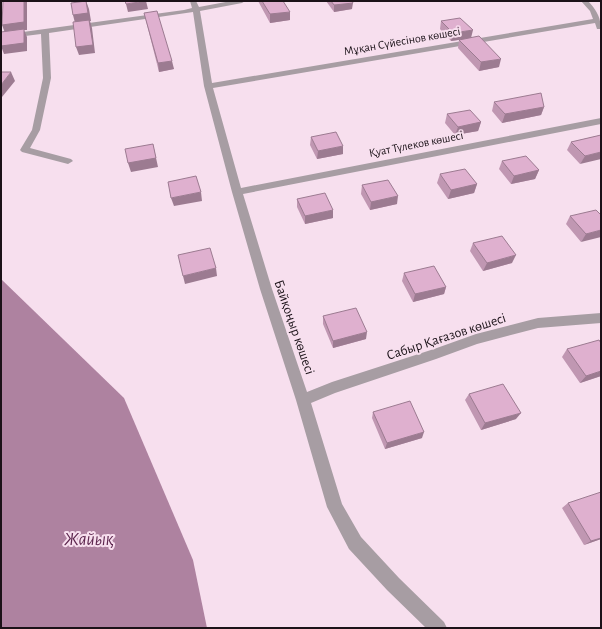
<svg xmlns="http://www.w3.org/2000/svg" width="602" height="629" viewBox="0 0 602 629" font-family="'Alegreya Sans',sans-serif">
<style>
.water{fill:#ae82a0}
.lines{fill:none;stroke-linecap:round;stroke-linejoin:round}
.minor{fill:#a79da3;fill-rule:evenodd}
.wall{fill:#c097b2}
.shaded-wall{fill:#9c7b91}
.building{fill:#dfb0cf;stroke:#9c7b91}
.labels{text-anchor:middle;stroke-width:4;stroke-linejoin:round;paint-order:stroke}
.far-street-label{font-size:12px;fill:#1b1218;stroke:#f7dfee}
.street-label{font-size:14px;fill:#1b1218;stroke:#f7dfee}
.near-water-label{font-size:18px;font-style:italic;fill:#5e274f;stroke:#f7dfee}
</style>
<rect width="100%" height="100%" fill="#f7dfee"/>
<path class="water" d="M 1,279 L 124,398 L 193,560 L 207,628 L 1,628 Z"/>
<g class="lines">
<path class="minor" d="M 190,1 L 196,1 L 199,7 L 231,1 L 245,1 L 242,3 L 200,11 L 212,83 L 593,19 L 590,11 L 581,1 L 588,1 C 596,9 602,19 600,29 L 597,29 L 595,23 L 213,88 L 241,188 L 601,118 L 601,124 L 243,194 L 272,289 L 307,392 L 332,382 L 434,349 L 476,334 L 538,318 L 601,313 L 601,323 L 538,328 L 477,344 L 436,359 L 335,393 L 311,403 L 342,504 L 361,537 L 399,578 L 444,622 L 447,628 L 426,628 L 387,590 L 349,549 L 327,507 L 296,400 L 260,289 L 232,192 L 204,86 L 193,12 L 49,33 L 51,78 L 40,130 L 30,148 L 71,159 L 73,161 L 68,164 L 22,152 L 20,150 L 32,130 L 43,78 L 41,34 L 1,39 L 1,35 L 184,10 L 192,8 Z"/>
</g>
<path class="wall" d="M 258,1 L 283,1 L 290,20 L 270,23 Z
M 326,1 L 352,1 L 352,9 L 334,12 Z
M 144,13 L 174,69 L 159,72 Z
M 441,21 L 471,38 L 499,67 L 479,71 L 458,48 L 459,40 L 451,41 L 440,29 Z
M 494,102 L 544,107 L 541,115 L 502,123 L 492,111 Z
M 447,114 L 481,122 L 478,131 L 455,135 L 445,123 Z
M 601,135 L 580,164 L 567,150 L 571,142 Z
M 311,137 L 343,154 L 317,159 L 310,145 Z
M 502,161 L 539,170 L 535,179 L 511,184 L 499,169 Z
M 440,174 L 477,184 L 474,193 L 448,199 L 437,183 Z
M 362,185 L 397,204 L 370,210 L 361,194 Z
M 297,199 L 333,218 L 305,224 L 297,207 Z
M 601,215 L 581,242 L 566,224 L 570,216 Z
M 473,243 L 512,263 L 483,271 L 470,251 Z
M 404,273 L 446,287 L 444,294 L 413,302 L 402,281 Z
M 323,316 L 366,339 L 333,348 L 323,324 Z
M 567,349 L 601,376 L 580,383 L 562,357 Z
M 469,394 L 516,419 L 481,430 L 465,400 Z
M 373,412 L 422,438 L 385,449 L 372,418 Z
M 568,503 L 601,539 L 584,545 L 562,508 Z"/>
<path class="shaded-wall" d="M 24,1 L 27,1 L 27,30 L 24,30 L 27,37 L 27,51 L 4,54 L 1,46 L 5,33 L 2,25 Z
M 86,1 L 89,9 L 91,21 L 90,21 L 92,28 L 95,53 L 79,55 L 76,47 L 75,23 L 73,15 Z
M 146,1 L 148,9 L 128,12 L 126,4 Z
M 353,3 L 352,9 L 334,12 L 334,5 Z
M 290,12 L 290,20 L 270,23 L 270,14 Z
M 473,30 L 471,38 L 451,41 L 453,33 Z
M 501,59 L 499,67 L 479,71 L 481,62 Z
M 172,61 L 174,69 L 159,72 L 158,63 Z
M 11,72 L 15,81 L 2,97 L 1,96 L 1,85 Z
M 544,107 L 541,115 L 502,123 L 505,114 Z
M 481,122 L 478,131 L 455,135 L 458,127 Z
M 153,144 L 158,167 L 131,172 L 128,163 Z
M 343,146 L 343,154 L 317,159 L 318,151 Z
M 601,152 L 601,159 L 580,164 L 585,156 Z
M 539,170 L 535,179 L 511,184 L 514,176 Z
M 477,184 L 474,193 L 448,199 L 451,190 Z
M 201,192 L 202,201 L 174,206 L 171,198 Z
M 398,196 L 397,204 L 370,210 L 371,202 Z
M 333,210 L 333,218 L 305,224 L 305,216 Z
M 601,230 L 601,237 L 581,242 L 586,234 Z
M 516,255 L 512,263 L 483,271 L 487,263 Z
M 216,268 L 217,276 L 185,284 L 183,276 Z
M 446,287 L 444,294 L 413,302 L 415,294 Z
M 367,332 L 366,339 L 333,348 L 333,341 Z
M 601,371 L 601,376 L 580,383 L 586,376 Z
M 521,413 L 516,419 L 481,430 L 485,423 Z
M 424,432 L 422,438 L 385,449 L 387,443 Z
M 601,538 L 601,539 L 584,545 L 591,541 Z"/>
<path class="building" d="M 3,1 L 24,1 L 24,22 L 2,25 Z
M 86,1 L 88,13 L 73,15 L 71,3 Z
M 125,1 L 146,1 L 126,4 Z
M 262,1 L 283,1 L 290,12 L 270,14 Z
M 331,1 L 352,1 L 353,3 L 334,5 Z
M 157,11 L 172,61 L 158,63 L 144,13 Z
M 460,18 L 473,30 L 453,33 L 441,21 Z
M 89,20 L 93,45 L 76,47 L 73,22 Z
M 24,29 L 24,43 L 1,46 L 1,32 Z
M 479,36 L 501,59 L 481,62 L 459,40 Z
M 1,72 L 11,72 L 1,85 Z
M 541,93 L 544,107 L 505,114 L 494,102 Z
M 470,110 L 481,122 L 458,127 L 447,114 Z
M 336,132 L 343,146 L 318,151 L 311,137 Z
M 601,135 L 601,152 L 585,156 L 571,142 Z
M 153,144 L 156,158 L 128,163 L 125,149 Z
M 526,156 L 539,170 L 514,176 L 502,161 Z
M 465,169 L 477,184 L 451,190 L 440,174 Z
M 196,176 L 201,192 L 171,198 L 168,182 Z
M 388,180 L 398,196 L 371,202 L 362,185 Z
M 325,193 L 333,210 L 305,216 L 297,199 Z
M 596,210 L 601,215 L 601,230 L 586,234 L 570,216 Z
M 502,236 L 516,255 L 487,263 L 473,243 Z
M 210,248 L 216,268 L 183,276 L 178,255 Z
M 434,266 L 446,287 L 415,294 L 404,273 Z
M 356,308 L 367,332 L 333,341 L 323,316 Z
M 599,340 L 601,343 L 601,371 L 586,376 L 567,349 Z
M 503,384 L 521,413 L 485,423 L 469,394 Z
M 410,401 L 424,432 L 387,443 L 373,412 Z
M 601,492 L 601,538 L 591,541 L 568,503 Z"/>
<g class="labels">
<g class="far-street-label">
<text transform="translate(402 41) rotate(-10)" y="4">Мұқан Сүйесінов көшесі</text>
<text transform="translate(416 144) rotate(-11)" y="4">Қуат Түлеков көшесі</text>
</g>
<g class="street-label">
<text transform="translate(295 327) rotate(71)" y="5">Байқоңыр көшесi</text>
<text transform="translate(446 336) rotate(-18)" y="5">Сабыр Қағазов көшесі</text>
</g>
<g class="near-water-label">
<text x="89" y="545">Жайық</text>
</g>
</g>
<rect width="602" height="629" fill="none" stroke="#1b1218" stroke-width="4"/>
</svg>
